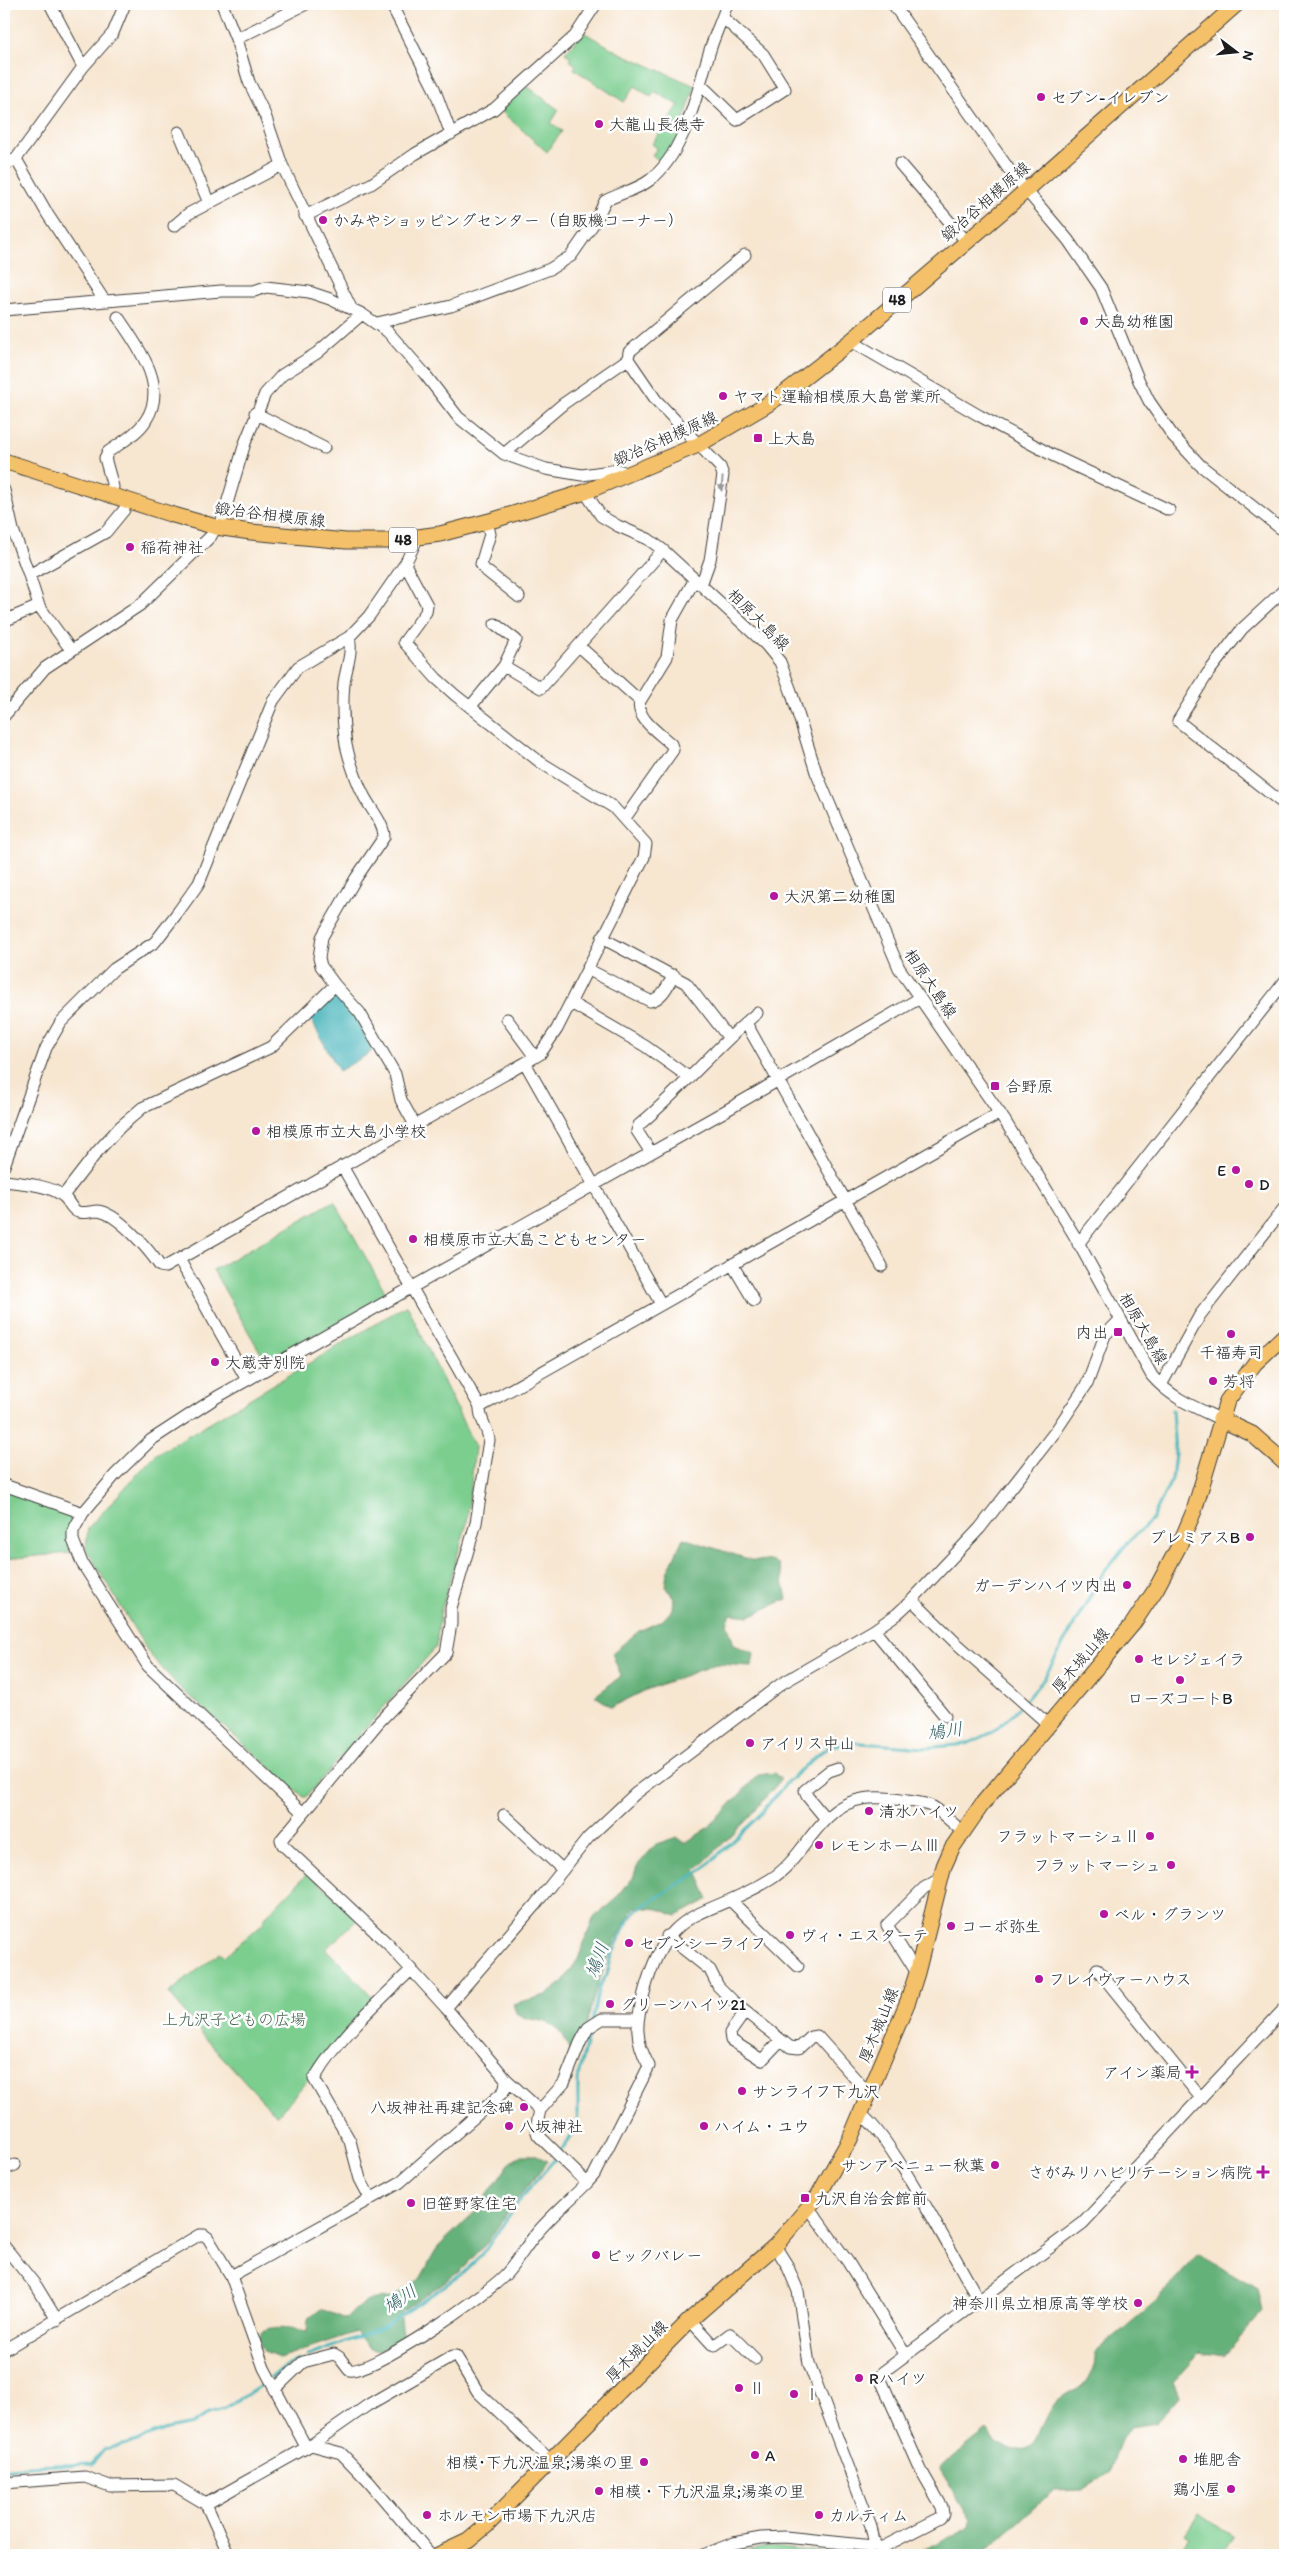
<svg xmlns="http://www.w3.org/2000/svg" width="1289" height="2559" viewBox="0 0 1289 2559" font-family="Itim,'Klee One',sans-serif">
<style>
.green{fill:#7cce8f;stroke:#4c7556}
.forest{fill:#65b17a;stroke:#40664b}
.water{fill:#44b4ba;stroke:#30686b}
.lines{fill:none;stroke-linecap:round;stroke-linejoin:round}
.stream{stroke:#44b4ba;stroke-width:3}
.minor-casing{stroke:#3d3a37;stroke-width:13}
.major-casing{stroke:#3d3a37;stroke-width:17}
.minor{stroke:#fff;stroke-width:11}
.major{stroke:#f4c16a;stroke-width:15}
.oneway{fill:#999}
.poi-dot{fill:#b5179e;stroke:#fff;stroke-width:2}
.labels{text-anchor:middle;stroke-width:5;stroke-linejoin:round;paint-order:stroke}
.shield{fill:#fff;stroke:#606060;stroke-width:1}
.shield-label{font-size:15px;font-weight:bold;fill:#1c1c1c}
.poi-label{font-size:16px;fill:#1c1c1c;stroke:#fff;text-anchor:start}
.street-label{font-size:16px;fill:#1c1c1c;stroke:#fff}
.park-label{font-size:16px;fill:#42634a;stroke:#fff}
.water-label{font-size:18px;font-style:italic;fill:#2e6063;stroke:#fff}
</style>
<rect width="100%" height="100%" fill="#fff"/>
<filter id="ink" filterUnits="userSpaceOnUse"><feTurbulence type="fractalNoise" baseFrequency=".02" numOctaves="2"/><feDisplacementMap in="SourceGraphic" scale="10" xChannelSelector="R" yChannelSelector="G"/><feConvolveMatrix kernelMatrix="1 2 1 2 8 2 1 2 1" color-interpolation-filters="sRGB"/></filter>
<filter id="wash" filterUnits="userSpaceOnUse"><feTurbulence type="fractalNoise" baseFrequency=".0096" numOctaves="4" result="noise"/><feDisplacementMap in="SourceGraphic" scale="20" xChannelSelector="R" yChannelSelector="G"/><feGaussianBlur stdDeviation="1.12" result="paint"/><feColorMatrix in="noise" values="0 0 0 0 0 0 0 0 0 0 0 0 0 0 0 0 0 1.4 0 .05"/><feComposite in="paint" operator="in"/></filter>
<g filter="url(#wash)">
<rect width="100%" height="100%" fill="#f7e6d0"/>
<path class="green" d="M 583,32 L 620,53 L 695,86 L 678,138 L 661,162 L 652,155 L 657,148 L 652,144 L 679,105 L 655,92 L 651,97 L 635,86 L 624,102 L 574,69 L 576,65 L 569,60 L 571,57 L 565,53 Z
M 527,86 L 559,110 L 551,123 L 562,131 L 547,152 L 502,112 L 501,109 Z
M 334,1201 L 387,1295 L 267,1364 L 213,1270 Z
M 407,1305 L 475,1447 L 467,1523 L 440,1614 L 436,1647 L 305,1798 L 180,1688 L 150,1655 L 86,1549 L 88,1528 L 155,1455 Z
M 4,1489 L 70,1513 C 74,1524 67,1538 69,1553 L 4,1559 Z
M 308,1873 L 358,1919 L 326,1949 L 376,2000 L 277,2116 L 204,2037 L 169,1993 L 220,1952 L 225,1956 L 262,1924 L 267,1915 Z
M 1200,2514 L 1233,2537 L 1220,2555 L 1188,2555 L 1181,2550 L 1190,2537 L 1186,2534 Z
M 768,2547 L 857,2555 L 724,2555 Z"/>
<path class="forest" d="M 683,1538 L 751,1560 L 770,1561 L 779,1564 L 787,1599 L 749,1616 L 731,1614 L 727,1623 L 734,1645 L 754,1653 L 752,1666 L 716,1664 L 646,1690 L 612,1707 L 595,1696 L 621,1676 L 612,1653 L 639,1631 L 663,1620 L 673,1609 L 674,1598 L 665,1585 L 667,1573 Z
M 774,1773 L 781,1779 L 749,1818 L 696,1870 L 709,1899 L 677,1916 L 658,1909 L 635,1907 C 607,1949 591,1997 583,2045 L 571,2054 C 565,2040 559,2024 541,2021 C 531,2019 525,2019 516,2013 L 513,2004 L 546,1995 L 562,1983 L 578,1959 L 594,1917 L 611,1904 L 633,1878 L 637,1866 L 656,1844 L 677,1837 L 685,1843 L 708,1828 L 758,1775 Z
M 521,2155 L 534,2155 L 548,2161 L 513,2204 L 487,2243 L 460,2271 L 400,2313 L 404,2340 L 379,2351 L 369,2348 L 356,2332 L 279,2358 L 264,2352 L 257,2337 C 268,2322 291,2328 307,2331 L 308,2319 L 321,2309 L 346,2319 C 359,2305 369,2296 389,2299 L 420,2279 L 438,2247 L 478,2209 L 509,2164 Z
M 1199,2254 L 1257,2288 L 1262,2312 L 1223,2356 L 1200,2352 L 1173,2382 L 1179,2396 L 1156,2423 L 1130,2427 L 1121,2439 L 1110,2472 L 1083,2489 L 1054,2490 L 981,2555 L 913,2555 L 970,2526 L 971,2520 L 939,2468 L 987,2430 C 991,2434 995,2441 1000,2444 C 1010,2452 1028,2452 1035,2441 C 1043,2428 1046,2412 1057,2400 C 1062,2394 1071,2394 1078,2390 C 1090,2382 1096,2366 1095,2353 L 1156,2301 Z"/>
<path class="water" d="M 332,995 L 335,995 L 355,1014 L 374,1047 L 370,1053 L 339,1071 L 309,1016 Z"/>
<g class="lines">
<path class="stream" d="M 592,2022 L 599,1987 L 607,1974 L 612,1955 L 626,1924 L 638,1909 L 702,1870 L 757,1818 L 788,1781 L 821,1752 L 830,1746 L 849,1742 L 924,1748 L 967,1744 L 993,1732 L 1015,1712 L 1043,1680 L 1102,1575 L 1128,1542 L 1151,1521 L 1172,1479 L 1175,1453 L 1172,1410
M 559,2152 C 588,2121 574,2108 579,2072 C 581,2061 585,2049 588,2038
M 308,2356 L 384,2327 L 463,2273 L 482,2255 L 521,2198 L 556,2158
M 272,2378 L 288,2365 L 298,2360
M 4,2470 L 26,2466 L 92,2464 L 105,2449 L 128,2444 L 167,2429 L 193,2424 L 209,2413 L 224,2409 L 267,2382"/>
</g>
</g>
<g filter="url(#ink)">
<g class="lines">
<g class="minor-casing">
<path id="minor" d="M 50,4 L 83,67
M 222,4 L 236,39 L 249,82 L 265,115 L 282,165 L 351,308
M 391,4 L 434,88 L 451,134
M 893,4 L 1010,171 L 1068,240 L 1101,288 L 1139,381 L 1149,401 L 1173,436 L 1200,465 L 1285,532
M 236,39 L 306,4
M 701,85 L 737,120 L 785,89 L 763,54 L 723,18
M 179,132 L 209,203
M 16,159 L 48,215 L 104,300
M 900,164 L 966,241
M 4,165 L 16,159 L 83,67 L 113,33 L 125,4
M 305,216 L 371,184 L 415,154 L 494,109 L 575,36 L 596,4
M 174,226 L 188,214 L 282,165
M 4,310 L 221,291 L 254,291 L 266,287 L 309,292 L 330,299 L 362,314 L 388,332 L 424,373 L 458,417 L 504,454 L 546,469 L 582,475 L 618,470 L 629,474
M 377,323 L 451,306 L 550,269 L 571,256 L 596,220 L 605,201 C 620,193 637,190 650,180 C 686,152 697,91 710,50 C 715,34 722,20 727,4
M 851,341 L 980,416 L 1052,455 L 1169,510
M 628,359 L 656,400 L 720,467 L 723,475 L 710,560 L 701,585
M 255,413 L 324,448
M 504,454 L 563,404 L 628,359 L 629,352 L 745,255
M 113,487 L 105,458 L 108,452 C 121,443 138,433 146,420 C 169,385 137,346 118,317
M 4,490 L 13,530 L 29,575
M 585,492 L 601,516 L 618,526 L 648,539 L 663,550 L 766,645 L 780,662 L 791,691 L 816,772 L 899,968 L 1005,1121 L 1074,1235 L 1152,1376 C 1171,1398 1194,1407 1220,1419
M 487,522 L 490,534 L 481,564 L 484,569 L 519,597
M 220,527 L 245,443 L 265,394 L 282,375 L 317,353 L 362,314
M 405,564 L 427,605 L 426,612 L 404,642 L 436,678 L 455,695 L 540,762 L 613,807 L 646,844 L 644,857 L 557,1029 L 540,1054 L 525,1063
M 1285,589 L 1242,629 L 1208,673 L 1178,721 L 1285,805
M 4,621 L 39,606
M 349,637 C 353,654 346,667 344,683 C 342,703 343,725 346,745 C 350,762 356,780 364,796 C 370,808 384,823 384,837 L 356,878 L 322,937 L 319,958 L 321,966 L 335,985 L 360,1013 L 395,1074 L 401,1100 L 415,1125
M 579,646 L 640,701
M 71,650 L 39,606 L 29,575 L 106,532 L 124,510
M 504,666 L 541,688 L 663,550
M 471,706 L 504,666 L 516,640 L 495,624
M 4,716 L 45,668 L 140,605 L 211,536 L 216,527
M 625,818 L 673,750 L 671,744 C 659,733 635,718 640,701 L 667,657 L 672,620 L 695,579
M 602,938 L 686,983 L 728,1037
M 587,969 L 650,1001 C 662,999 668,985 674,975
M 571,1003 L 645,1046 L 690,1078
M 507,1019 L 535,1057
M 746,1023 L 882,1266
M 650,1151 L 637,1131 L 639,1125 C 681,1090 715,1048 757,1013
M 4,1166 L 46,1048 L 61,1022 L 114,969 L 155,942 L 178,912 L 199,883 L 273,701 L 298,667 L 349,637 L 369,616 L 405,564 L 417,539
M 342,1166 L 480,1407
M 4,1181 C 20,1183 50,1185 63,1196 C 69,1200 70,1209 78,1212 C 85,1214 91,1211 97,1211 C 117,1212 149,1250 160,1266 L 165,1267 L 525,1063 L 661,1304
M 63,1196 L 97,1152 L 120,1127 L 142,1108 L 271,1047 L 335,985
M 1078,1244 L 1285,981
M 179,1259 L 247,1380
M 732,1264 L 754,1301
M 1161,1385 L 1200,1315 L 1285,1207
M 4,1485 L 83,1513
M 912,1600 L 955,1642 L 1049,1725
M 874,1630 L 945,1716
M 303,1813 L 148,1666 L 82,1563 L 73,1540 L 73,1531 L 83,1513 L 115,1475 L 151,1440 L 217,1397 L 720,1114 L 920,998
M 504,1815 L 563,1870
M 826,1819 L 807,1796 L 805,1790 L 829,1771 L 838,1768
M 730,1900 L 798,1966
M 667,1936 L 710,1970 L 718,1986 L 737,2005 L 790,2047 L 799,2048 L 811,2037 L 817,2036 L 869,2094
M 1097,1969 L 1201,2098
M 917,1973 L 887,1925 L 924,1888 L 941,1878
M 446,2008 L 388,1944 L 283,1845 L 281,1840 L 378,1723 L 446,1653 L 451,1624 L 451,1608 L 476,1523 L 489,1440 C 488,1428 479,1419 480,1407 L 1000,1113
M 745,2012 L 730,2033 L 731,2040 L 762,2060 L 781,2040
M 506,2079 L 540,2110 L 536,2129 L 538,2135 L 587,2183
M 540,2110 L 564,2083 L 580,2043 L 588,2028 L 602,2019 L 637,2019
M 861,2115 C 887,2128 959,2267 979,2300
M 4,2169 L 15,2165
M 370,2198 L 360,2179 L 350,2141 L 314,2079 C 339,2037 377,2003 412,1969
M 809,2208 L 848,2262 L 905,2354
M 4,2246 L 37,2287 L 57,2320
M 775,2246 L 787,2265 L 798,2291 L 809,2364 L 871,2526 L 877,2555
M 231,2276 L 264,2368 L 306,2447
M 690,2320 L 712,2344 L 715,2345 L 730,2334 L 755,2359
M 4,2350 L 199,2235 L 204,2235 L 208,2238 L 231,2276 L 399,2183 L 502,2093 L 505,2089 L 506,2079 L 446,2008 L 535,1905 L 588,1838 L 635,1794 L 781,1684 L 874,1630 L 897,1614 L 912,1600 L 980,1528 L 1055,1432 L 1087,1384 L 1105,1335 L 1120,1320
M 274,2390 L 303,2362 L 334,2354 L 339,2357 L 349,2370 C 370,2375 489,2293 506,2274 C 517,2262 525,2247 536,2234 C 551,2216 570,2200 587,2183 L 594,2175 L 649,2066 C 634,2039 636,2022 644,1993 C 668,1902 704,1921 771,1879 C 795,1864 807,1837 827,1818 C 849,1795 877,1795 907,1801 C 915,1802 926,1803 933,1807 C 943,1813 953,1824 962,1831
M 311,2445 L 368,2405 L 453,2356 L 456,2356 L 478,2392 L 551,2461
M 4,2483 L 85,2477 L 110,2486 L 174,2485 L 206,2504 L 229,2555
M 206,2504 L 311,2445 L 341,2453 L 369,2482 L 431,2555
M 703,2555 L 734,2543 L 761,2538 L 785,2537 L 883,2547 L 940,2518 L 943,2514 L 942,2507 L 921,2470 L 881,2380 L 883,2372 L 1083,2223 L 1285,2008"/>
</g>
<g class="major-casing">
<path id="major" d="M 4,461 L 170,514 L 216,527 L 251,532 L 346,541 L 388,541 L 440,534 L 497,519 L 585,492 L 698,445 L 765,406 L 787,391 L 851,341 L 1004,210 L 1237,4
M 1220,1419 L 1252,1434 L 1285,1463
M 438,2555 L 468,2541 L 486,2526 L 690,2320 L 775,2246 L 818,2196 L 850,2139 L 908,2001 L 917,1973 L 944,1866 L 952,1848 L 983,1803 L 1132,1625 L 1156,1589 L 1180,1544 L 1194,1511 L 1227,1401 L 1255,1363 L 1285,1335"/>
</g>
<use href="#minor" class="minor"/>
<use href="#major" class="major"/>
</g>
<defs><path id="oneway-solid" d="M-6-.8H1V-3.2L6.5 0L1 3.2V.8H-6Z" transform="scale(1.25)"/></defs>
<use class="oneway" href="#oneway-solid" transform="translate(722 484) rotate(95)"/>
</g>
<g class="poi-dot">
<circle cx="1041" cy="97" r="5"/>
<circle cx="599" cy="124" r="5"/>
<circle cx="323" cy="220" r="5"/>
<circle cx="1084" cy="321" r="5"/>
<circle cx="723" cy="396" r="5"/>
<rect x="753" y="433" width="10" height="10" rx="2.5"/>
<circle cx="130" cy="547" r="5"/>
<circle cx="774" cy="896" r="5"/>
<rect x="990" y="1081" width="10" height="10" rx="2.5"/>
<circle cx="256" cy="1131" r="5"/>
<circle cx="1236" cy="1170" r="5"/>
<circle cx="1249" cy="1184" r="5"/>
<circle cx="413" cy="1239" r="5"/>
<rect x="1113" y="1327" width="10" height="10" rx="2.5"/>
<circle cx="1231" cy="1334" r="5"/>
<circle cx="215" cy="1362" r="5"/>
<circle cx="1213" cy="1381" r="5"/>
<circle cx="1250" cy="1537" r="5"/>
<circle cx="1127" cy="1585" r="5"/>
<circle cx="1139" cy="1659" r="5"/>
<circle cx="1180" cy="1680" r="5"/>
<circle cx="750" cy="1743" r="5"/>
<circle cx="869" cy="1811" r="5"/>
<circle cx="1150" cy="1836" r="5"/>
<circle cx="819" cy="1845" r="5"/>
<circle cx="1171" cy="1865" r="5"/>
<circle cx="1104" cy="1914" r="5"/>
<circle cx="951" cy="1926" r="5"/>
<circle cx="790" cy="1935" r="5"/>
<circle cx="629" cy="1943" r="5"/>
<circle cx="1039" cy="1979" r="5"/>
<circle cx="610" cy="2004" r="5"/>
<path d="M1189.5 2064.5h5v5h5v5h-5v5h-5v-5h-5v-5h5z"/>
<circle cx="742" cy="2091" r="5"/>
<circle cx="524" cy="2107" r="5"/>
<circle cx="509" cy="2126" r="5"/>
<circle cx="704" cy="2126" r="5"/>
<circle cx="995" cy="2165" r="5"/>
<path d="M1260.5 2164.5h5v5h5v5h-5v5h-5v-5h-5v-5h5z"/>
<rect x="800" y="2193" width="10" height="10" rx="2.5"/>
<circle cx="411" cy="2203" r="5"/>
<circle cx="596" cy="2255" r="5"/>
<circle cx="1138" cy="2303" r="5"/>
<circle cx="859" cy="2378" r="5"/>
<circle cx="739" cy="2388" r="5"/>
<circle cx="794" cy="2394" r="5"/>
<circle cx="755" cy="2455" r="5"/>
<circle cx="1183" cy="2459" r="5"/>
<circle cx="644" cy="2462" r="5"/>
<circle cx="1231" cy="2489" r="5"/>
<circle cx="599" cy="2491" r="5"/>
<circle cx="427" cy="2515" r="5"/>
<circle cx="819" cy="2515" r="5"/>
</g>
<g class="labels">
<g class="shield">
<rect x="883" y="287.5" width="28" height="25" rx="4"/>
<rect x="389" y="527.5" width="28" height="25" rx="4"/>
</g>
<g class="shield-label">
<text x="897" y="305">48</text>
<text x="403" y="545">48</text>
</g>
<g class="poi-label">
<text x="1051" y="103">セブン-イレブン</text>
<text x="609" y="130">大龍山長徳寺</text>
<text x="333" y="226">かみやショッピングセンター（自販機コーナー）</text>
<text x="1094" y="327">大島幼稚園</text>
<text x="733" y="402">ヤマト運輸相模原大島営業所</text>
<text x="768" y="444">上大島</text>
<text x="140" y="553">稲荷神社</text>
<text x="784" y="902">大沢第二幼稚園</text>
<text x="1005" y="1092">合野原</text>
<text x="266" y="1137">相模原市立大島小学校</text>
<text x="1226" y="1176" text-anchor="end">E</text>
<text x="1259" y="1190">D</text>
<text x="423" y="1245">相模原市立大島こどもセンター</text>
<text x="1108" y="1338" text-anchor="end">内出</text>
<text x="1231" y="1358" text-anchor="middle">千福寿司</text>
<text x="225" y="1368">大蔵寺別院</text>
<text x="1223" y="1387">芳将</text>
<text x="1240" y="1543" text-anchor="end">プレミアスB</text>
<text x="1117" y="1591" text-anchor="end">ガーデンハイツ内出</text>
<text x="1149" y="1665">セレジェイラ</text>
<text x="1180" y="1704" text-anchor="middle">ローズコートB</text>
<text x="760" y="1749">アイリス中山</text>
<text x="879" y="1817">清水ハイツ</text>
<text x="1140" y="1842" text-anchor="end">フラットマーシュⅡ</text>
<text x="829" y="1851">レモンホームⅢ</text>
<text x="1161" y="1871" text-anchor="end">フラットマーシュ</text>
<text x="1114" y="1920">ベル・グランツ</text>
<text x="961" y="1932">コーポ弥生</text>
<text x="800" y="1941">ヴィ・エスターテ</text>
<text x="639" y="1949">セブンシーライフ</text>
<text x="1049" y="1985">フレイヴァーハウス</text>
<text x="620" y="2010">グリーンハイツ21</text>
<text x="1182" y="2078" text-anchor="end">アイン薬局</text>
<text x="752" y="2097">サンライフ下九沢</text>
<text x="514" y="2113" text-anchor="end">八坂神社再建記念碑</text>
<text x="519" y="2132">八坂神社</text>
<text x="714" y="2132">ハイム・ユウ</text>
<text x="985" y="2171" text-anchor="end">サンアベニュー秋葉</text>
<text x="1252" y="2178" text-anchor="end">さがみリハビリテーション病院</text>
<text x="815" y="2204">九沢自治会館前</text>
<text x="421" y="2209">旧笹野家住宅</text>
<text x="606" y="2261">ビックバレー</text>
<text x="1128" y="2309" text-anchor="end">神奈川県立相原高等学校</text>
<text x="869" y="2384">Rハイツ</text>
<text x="749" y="2394">Ⅱ</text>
<text x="804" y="2400">Ⅰ</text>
<text x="765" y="2461">A</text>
<text x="1193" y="2465">堆肥舎</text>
<text x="634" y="2468" text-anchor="end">相模･下九沢温泉;湯楽の里</text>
<text x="1221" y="2495" text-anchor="end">鶏小屋</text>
<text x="609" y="2497">相模・下九沢温泉;湯楽の里</text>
<text x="437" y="2521">ホルモン市場下九沢店</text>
<text x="829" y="2521">カルティム</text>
</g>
<g class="street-label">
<text transform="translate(985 201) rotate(-41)" y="6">鍛冶谷相模原線</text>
<text transform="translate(665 438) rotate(-24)" y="6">鍛冶谷相模原線</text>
<text transform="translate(270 514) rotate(7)" y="6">鍛冶谷相模原線</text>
<text transform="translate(759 619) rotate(45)" y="6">相原大島線</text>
<text transform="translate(931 983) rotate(56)" y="6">相原大島線</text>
<text transform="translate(1144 1328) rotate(60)" y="6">相原大島線</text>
<text transform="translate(1080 1660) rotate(-50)" y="6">厚木城山線</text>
<text transform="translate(878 2025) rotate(-68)" y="6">厚木城山線</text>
<text transform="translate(636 2351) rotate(-45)" y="6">厚木城山線</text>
</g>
<g class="park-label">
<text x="234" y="2025">上九沢子どもの広場</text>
</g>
<g class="water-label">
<text transform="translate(945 1731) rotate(-8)" y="6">鳩川</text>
<text transform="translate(597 1960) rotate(-69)" y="6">鳩川</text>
<text transform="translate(400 2299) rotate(-34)" y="6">鳩川</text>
</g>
</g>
<rect width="1289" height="2559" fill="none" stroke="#fff" stroke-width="20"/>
<g transform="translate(1236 52) rotate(106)" stroke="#ffffff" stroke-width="4" paint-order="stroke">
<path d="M0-4L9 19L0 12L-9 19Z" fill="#1c1c1c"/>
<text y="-8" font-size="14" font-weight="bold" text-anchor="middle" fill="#1c1c1c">N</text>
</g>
</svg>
